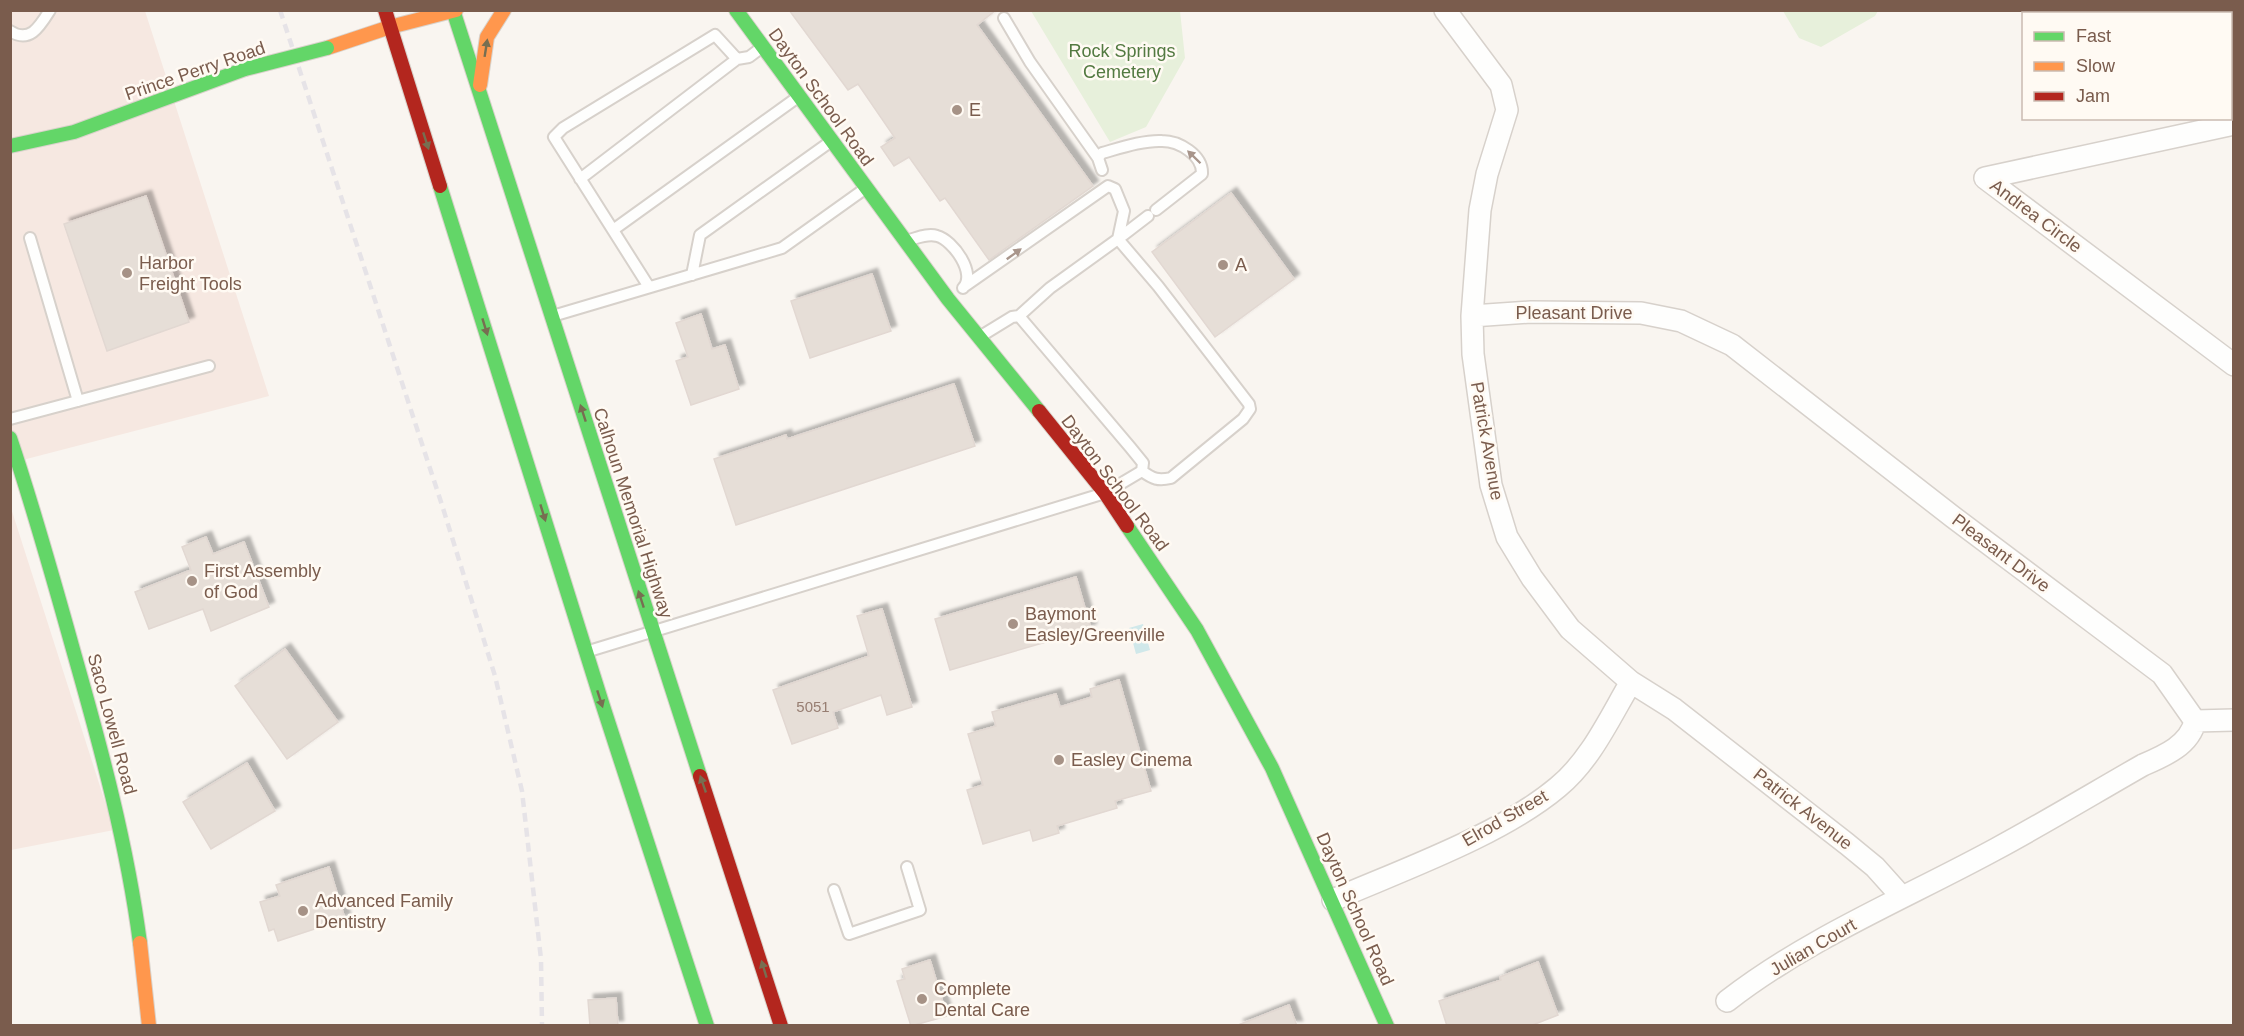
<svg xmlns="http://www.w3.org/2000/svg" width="2244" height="1036" viewBox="0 0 2244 1036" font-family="Arial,sans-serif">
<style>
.commercial{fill:#f6e8e1}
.green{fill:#e7f0db}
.water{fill:#d0e8ea}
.building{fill:#e6ded7;stroke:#e2d8d2;stroke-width:1.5;filter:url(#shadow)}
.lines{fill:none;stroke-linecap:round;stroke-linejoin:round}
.lane-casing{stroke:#d7d1cb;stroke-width:14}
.street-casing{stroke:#d7d1cb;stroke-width:24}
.fast-casing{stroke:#d9d2cb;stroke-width:16}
.slow-casing{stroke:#d9d2cb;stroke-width:16}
.jam-casing{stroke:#d9d2cb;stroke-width:16}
.lane{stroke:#fefefd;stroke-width:10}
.street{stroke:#fefefd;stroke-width:21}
.fast{stroke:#63d668;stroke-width:14}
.slow{stroke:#ff974d;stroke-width:14}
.jam{stroke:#b3261e;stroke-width:14}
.rail{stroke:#e6e3e7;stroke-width:4.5;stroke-dasharray:9 6;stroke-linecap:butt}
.fast-bridge-casing{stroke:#d9d2cb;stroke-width:16;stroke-linecap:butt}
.fast-bridge{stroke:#63d668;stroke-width:14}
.oneway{fill:#776e51}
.oneway2{fill:#a8958b}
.poi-dot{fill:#a69286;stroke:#fffaf3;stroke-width:2}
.labels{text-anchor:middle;stroke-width:5;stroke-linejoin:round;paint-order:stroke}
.number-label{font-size:15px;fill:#977e72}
.park-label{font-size:18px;fill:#537a41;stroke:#fffaf3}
.street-label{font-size:18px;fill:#7a5c4d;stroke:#fffaf3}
.poi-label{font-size:18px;fill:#7a5c4d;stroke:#fffaf3;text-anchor:start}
</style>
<defs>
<filter id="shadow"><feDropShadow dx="5.5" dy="-5.5" stdDeviation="1.5" flood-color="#0004"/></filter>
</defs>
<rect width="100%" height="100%" fill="#f9f5f0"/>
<path class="commercial" d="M 11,11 L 145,11 L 269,396 L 11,463 Z
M 10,505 L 114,830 L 11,850 L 10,850 Z"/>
<path class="green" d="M 1031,11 L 1180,11 L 1185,58 L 1146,127 L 1110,142 Z
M 1783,11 L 1878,11 L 1875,16 L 1821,47 L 1799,38 Z"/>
<path class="water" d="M 1143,624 L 1150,650 L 1136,654 L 1129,628 Z"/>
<path class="building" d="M 789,10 L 996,10 L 977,25 L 1093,186 L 989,260 L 945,198 L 940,201 L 909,157 L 894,166 L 881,147 L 895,138 L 858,84 L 848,90 Z
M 1231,193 L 1294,279 L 1215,337 L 1152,252 Z
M 146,196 L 189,322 L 107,351 L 64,224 Z
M 872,274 L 891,331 L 810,358 L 791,301 Z
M 701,314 L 712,349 L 725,345 L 739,389 L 691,405 L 676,361 L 688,357 L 676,323 Z
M 954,384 L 975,446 L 736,525 L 714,459 L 786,435 L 787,439 Z
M 206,537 L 213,554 L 244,542 L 269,607 L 211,631 L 203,609 L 149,629 L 135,592 L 191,570 L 182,547 Z
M 1076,577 L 1091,629 L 950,670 L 935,619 Z
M 882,609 L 912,707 L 887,715 L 881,695 L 833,712 L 838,728 L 792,744 L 773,690 L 869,656 L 857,616 Z
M 285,649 L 338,722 L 287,759 L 235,686 Z
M 1119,680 L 1151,791 L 1115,801 L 1117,808 L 1057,826 L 1059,833 L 1033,841 L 1030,830 L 983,844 L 967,790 L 983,785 L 968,734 L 996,726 L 992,712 L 1056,694 L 1060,707 L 1092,697 L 1090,689 Z
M 247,763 L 275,811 L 211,849 L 183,802 Z
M 329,867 L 345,919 L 278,941 L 274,929 L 269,931 L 260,902 L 280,896 L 276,885 Z
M 930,960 L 947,1016 L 911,1026 L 897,981 L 905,979 L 902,969 Z
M 1538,962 L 1558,1015 L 1530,1026 L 1447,1026 L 1439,1001 L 1501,980 L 1500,977 Z
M 616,998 L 618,1026 L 590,1026 L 588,1000 Z
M 1289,1005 L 1297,1026 L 1238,1026 L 1238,1025 Z"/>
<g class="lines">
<g class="lane-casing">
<path id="lane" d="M 1004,18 L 1030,62 L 1098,158
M 10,31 C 30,44 40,26 50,10
M 1102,170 L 1098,158 L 1102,153 C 1120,148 1144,140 1162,141 C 1179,141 1203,155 1202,174 L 1156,210
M 580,179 L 737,59
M 613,230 L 798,97
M 30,238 L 78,401
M 1118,239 L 1148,216
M 909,240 C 917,238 928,233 937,236 C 953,240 977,274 963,288
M 692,275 L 700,235 L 830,142
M 965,286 L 1108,186 L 1115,189 L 1124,211 L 1118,239
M 649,287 L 554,137 L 563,128 L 715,35 L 737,59 L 749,57 L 761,48
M 556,315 L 782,248 L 866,188
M 1019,316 L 1050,288 L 1118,239 L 1158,286 L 1249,404 L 1250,409 L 1243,419 L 1171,478 C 1158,481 1153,479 1142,471
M 10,419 L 209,366
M 589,651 L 1105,493 L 1142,471 L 1143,463 L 1130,447 L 1019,316 L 1012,317 L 981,336
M 834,890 L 849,934 L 920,910 L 907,867"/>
</g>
<g class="street-casing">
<path id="street" d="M 1445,10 L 1501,85 L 1507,110 L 1487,174 L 1480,210 L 1472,316 L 1473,354 L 1491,485 L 1507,537 L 1532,578 L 1570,629 L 1631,682 L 1674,709 L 1847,844 L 1875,867 L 1901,896
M 2234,124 L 1985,178 L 2234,365
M 1472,316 L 1531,312 L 1641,313 L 1681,321 L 1732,345 L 1953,517 L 2162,674 L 2195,721 C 2190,745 2164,756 2143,765 C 2094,793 2046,822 1996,849 C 1906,898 1808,938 1727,1001
M 2195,721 L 2234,720
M 1333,900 C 1402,870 1501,835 1558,787 C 1591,760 1610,717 1631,682"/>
</g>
<g class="fast-casing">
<path id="fast" d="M 453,10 L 700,776
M 736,10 L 948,299 L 1039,411
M 10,146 L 74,132 L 245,69
M 440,186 L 603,706 L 707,1026
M 10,438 C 34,509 54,581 74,653 C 101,748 127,844 140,943
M 1127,526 L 1197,630 L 1272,768 L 1387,1026"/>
</g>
<g class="slow-casing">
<path id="slow" d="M 327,48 L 390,27 L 456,10
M 480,85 L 487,37 L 504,10
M 140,943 L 149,1026"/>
</g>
<g class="jam-casing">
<path id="jam" d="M 385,10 L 440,186
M 1039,411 L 1105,493 L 1127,526
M 700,776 L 781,1026"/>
</g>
<use href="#lane" class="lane"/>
<use href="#street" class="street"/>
<use href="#fast" class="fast"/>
<use href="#slow" class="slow"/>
<use href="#jam" class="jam"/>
<path class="rail" d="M 280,10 L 442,505 L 495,676 L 522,791 L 541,959 L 542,1026"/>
<g class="fast-bridge-casing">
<path id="fast-bridge" d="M 245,69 L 327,48"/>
</g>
<use href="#fast-bridge" class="fast-bridge"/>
</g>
<defs><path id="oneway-solid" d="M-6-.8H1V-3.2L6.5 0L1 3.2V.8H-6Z" transform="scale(1.5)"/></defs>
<g class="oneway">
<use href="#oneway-solid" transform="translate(486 48) rotate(-81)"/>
<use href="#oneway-solid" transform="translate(426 141) rotate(72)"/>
<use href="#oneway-solid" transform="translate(485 327) rotate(73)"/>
<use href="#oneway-solid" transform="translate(583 413) rotate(-108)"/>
<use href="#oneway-solid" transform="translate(543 513) rotate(73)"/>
<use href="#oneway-solid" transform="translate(641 599) rotate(-108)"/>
<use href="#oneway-solid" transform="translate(600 699) rotate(72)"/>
<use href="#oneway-solid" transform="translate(703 784) rotate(-109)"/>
<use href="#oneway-solid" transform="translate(764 969) rotate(-107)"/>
</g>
<g class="oneway2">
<use href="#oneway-solid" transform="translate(1194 157) rotate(-136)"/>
<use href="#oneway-solid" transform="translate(1014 254) rotate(-36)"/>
</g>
<g class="poi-dot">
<circle cx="957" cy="110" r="6"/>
<circle cx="1223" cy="265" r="6"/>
<circle cx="127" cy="273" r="6"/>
<circle cx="192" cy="581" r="6"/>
<circle cx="1013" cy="624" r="6"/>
<circle cx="1059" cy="760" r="6"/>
<circle cx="303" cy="911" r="6"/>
<circle cx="922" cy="999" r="6"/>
</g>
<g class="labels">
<g class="number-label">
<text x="813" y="712">5051</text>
</g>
<g class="park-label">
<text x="1122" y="57">Rock Springs<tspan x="1122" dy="21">Cemetery</tspan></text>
</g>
<g class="street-label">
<text transform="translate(195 71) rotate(-19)" y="6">Prince Perry Road</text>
<text transform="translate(821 97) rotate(54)" y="6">Dayton School Road</text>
<text transform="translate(2036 216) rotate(37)" y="6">Andrea Circle</text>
<text x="1574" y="319">Pleasant Drive</text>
<text transform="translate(1487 441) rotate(80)" y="6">Patrick Avenue</text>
<text transform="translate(1115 483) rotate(53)" y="6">Dayton School Road</text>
<text transform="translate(633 513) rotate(72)" y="6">Calhoun Memorial Highway</text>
<text transform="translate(2001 553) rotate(37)" y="6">Pleasant Drive</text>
<text transform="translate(112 724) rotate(75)" y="6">Saco Lowell Road</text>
<text transform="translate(1803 809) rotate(38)" y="6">Patrick Avenue</text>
<text transform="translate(1505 818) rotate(-30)" y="6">Elrod Street</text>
<text transform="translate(1355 909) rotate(66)" y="6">Dayton School Road</text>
<text transform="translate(1813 947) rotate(-30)" y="6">Julian Court</text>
</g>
<g class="poi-label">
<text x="969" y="116">E</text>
<text x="139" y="269">Harbor<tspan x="139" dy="21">Freight Tools</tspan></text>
<text x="1235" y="271">A</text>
<text x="204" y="577">First Assembly<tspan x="204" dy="21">of God</tspan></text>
<text x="1025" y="620">Baymont<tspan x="1025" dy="21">Easley/Greenville</tspan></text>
<text x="1071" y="766">Easley Cinema</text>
<text x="315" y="907">Advanced Family<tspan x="315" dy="21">Dentistry</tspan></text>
<text x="934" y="995">Complete<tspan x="934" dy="21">Dental Care</tspan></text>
</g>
</g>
<rect width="2244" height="1036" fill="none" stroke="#7a5c4d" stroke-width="24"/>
<rect x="2022" y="12" width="210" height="108" fill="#fffaf3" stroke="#cabbb1" stroke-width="1.5"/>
<rect x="2034" y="32" width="30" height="9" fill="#63d668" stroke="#cabbb1" stroke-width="1.5"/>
<text x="2076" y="42" font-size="18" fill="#7a5c4d">Fast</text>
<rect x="2034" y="62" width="30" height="9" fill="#ff974d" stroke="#cabbb1" stroke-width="1.5"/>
<text x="2076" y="72" font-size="18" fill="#7a5c4d">Slow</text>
<rect x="2034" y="92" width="30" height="9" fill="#b3261e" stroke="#cabbb1" stroke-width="1.5"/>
<text x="2076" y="102" font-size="18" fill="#7a5c4d">Jam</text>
</svg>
